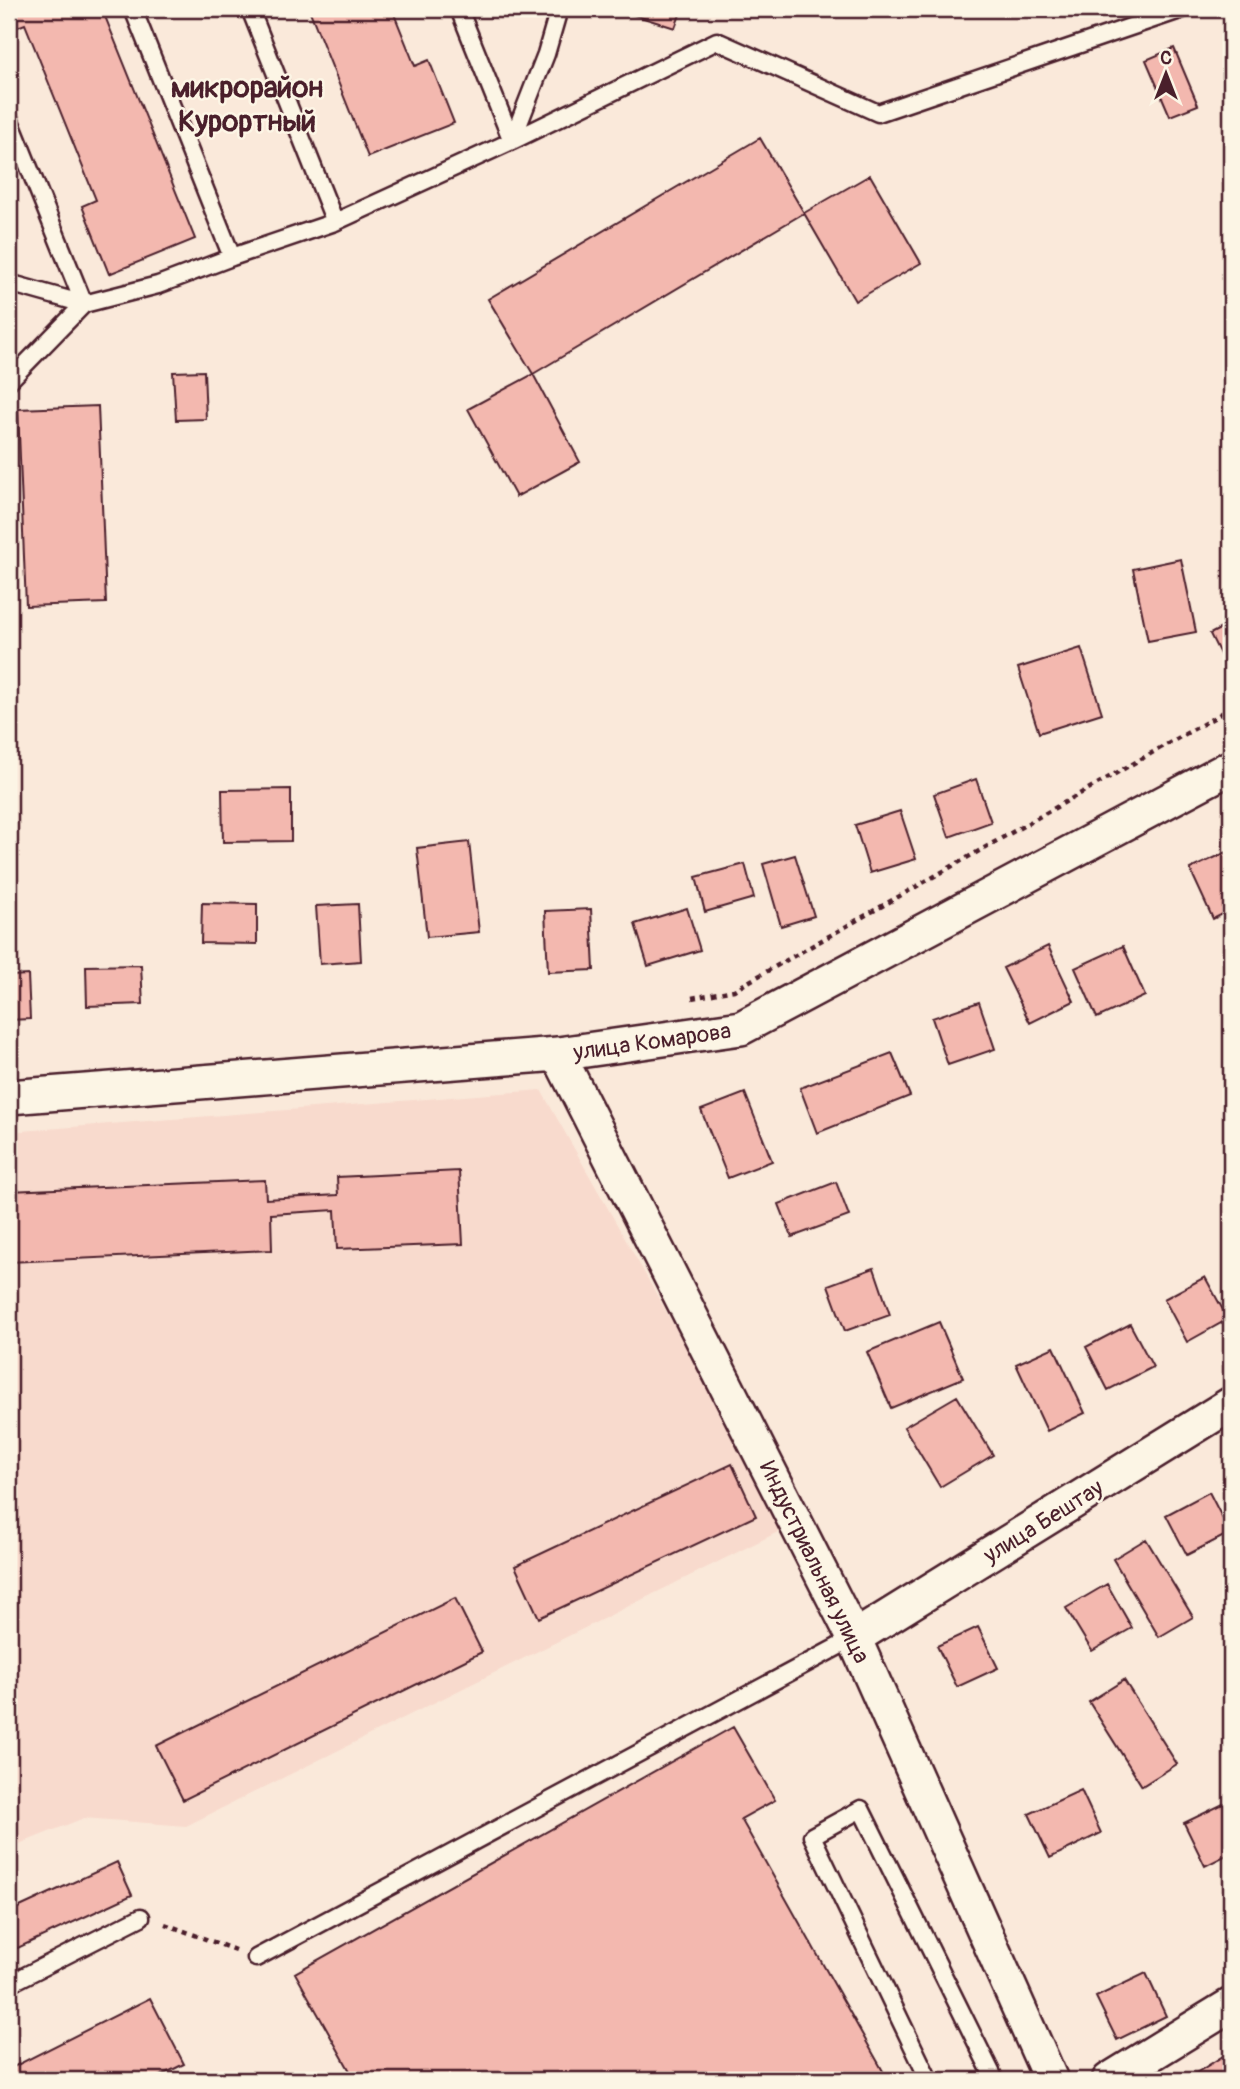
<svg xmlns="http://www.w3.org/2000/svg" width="1240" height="2089" viewBox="0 0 1240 2089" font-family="Pangolin,sans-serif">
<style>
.built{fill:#f8dacd}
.building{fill:#f3b8af;stroke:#4a1f2b;stroke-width:2}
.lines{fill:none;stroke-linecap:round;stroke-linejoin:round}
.service-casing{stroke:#4a1f2b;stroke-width:21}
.minor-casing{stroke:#4a1f2b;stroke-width:38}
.path{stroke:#4a1f2b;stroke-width:4.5;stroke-dasharray:5 5;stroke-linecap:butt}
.service{stroke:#fcf5e5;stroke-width:16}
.minor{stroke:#fcf5e5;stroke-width:33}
.labels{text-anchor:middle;stroke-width:5;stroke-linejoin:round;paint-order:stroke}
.street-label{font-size:23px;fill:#4a1f2b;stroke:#fcf5e5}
.district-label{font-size:30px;font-weight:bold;fill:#4a1f2b;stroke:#fcf5e5}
</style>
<rect width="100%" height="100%" fill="#fae9da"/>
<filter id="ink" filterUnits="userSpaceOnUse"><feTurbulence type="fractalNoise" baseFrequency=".0143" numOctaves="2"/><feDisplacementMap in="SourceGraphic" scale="14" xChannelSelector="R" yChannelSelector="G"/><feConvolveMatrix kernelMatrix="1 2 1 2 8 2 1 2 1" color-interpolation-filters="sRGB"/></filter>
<g filter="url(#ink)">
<path class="built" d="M 541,1090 L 788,1527 L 186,1826 L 84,1818 L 9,1848 L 9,1132 Z"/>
<path class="building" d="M 9,9 L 102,9 L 195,239 L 109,274 L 82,206 L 96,200 L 25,24 L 10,30 Z
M 309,9 L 392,9 L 415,66 L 429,60 L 454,123 L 368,157 Z
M 615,9 L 682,9 L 675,28 Z
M 1174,48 L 1198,105 L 1170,116 L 1146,60 Z
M 760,138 L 804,213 L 533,374 L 488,299 Z
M 870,175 L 921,263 L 855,301 L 804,213 Z
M 204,371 L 206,419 L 176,420 L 173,372 Z
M 533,374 L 580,462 L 516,497 L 468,409 Z
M 98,406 L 106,603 L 26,606 L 18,409 Z
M 1181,559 L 1196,632 L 1148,641 L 1133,569 Z
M 1231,623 L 1231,676 L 1210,634 Z
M 1081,648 L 1102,713 L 1039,733 L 1018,668 Z
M 976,779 L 991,822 L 949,837 L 934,794 Z
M 291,789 L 291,841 L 223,842 L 222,790 Z
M 900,811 L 916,859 L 870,873 L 855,825 Z
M 469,842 L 479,932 L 427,937 L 417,848 Z
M 1231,850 L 1231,910 L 1213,919 L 1190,869 Z
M 795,855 L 814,916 L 781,926 L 763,864 Z
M 745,864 L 754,898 L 705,912 L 696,877 Z
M 202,903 L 257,904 L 257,944 L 201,943 Z
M 358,904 L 361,961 L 320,964 L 316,906 Z
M 687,908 L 700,950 L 648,966 L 635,924 Z
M 591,909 L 594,970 L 548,972 L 545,911 Z
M 1048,946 L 1074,1001 L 1030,1023 L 1003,968 Z
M 1123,946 L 1145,996 L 1097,1018 L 1075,968 Z
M 141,965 L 143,1004 L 87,1006 L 86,966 Z
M 28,975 L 30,1019 L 9,1020 L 9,976 Z
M 979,1002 L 995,1049 L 948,1065 L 932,1018 Z
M 892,1053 L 910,1096 L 817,1133 L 800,1088 Z
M 745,1093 L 772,1161 L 728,1178 L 701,1110 Z
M 459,1171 L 463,1244 L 337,1249 L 335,1210 L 271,1214 L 272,1250 L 9,1262 L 9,1191 L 265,1180 L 266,1199 L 338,1195 L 337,1177 Z
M 836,1182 L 849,1216 L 792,1237 L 779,1204 Z
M 874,1268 L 890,1315 L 845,1331 L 828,1285 Z
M 1205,1277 L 1228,1319 L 1187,1342 L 1164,1299 Z
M 939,1322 L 963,1378 L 891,1408 L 867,1352 Z
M 1130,1324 L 1153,1367 L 1108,1390 L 1086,1347 Z
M 1054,1347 L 1085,1413 L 1047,1431 L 1016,1364 Z
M 957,1396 L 993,1455 L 940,1487 L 904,1427 Z
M 732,1464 L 756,1516 L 539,1618 L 515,1566 Z
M 1209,1492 L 1230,1533 L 1187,1555 L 1166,1515 Z
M 1146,1539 L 1193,1617 L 1159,1637 L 1113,1559 Z
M 1107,1584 L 1132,1628 L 1092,1651 L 1066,1608 Z
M 455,1598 L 482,1652 L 183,1800 L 156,1746 Z
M 978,1627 L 998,1668 L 957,1687 L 937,1646 Z
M 1124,1680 L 1177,1764 L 1142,1786 L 1089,1702 Z
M 733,1727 L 775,1800 L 741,1819 L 888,2080 L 355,2080 L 295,1973 Z
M 1081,1790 L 1101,1833 L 1050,1858 L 1029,1814 Z
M 1225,1803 L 1231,1816 L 1231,1853 L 1205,1866 L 1184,1823 Z
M 117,1862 L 132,1895 L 9,1952 L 9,1912 Z
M 1146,1973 L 1166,2016 L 1117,2040 L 1096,1997 Z
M 150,1998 L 184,2064 L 152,2080 L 9,2080 L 9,2069 Z
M 1231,2051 L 1231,2080 L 1185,2080 Z"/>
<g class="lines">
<g class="service-casing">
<path id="service" d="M 133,9 L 232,257 L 335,222
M 250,9 L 335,222 L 512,141 L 459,9
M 559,9 L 546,54 L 512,141 L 717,41 L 878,113 L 1183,9
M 9,118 L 84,304 L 158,285 L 232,257
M 9,283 L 84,304 L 9,381
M 256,1958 L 854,1638
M 9,1984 L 141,1917
M 929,2080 L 812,1836 L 861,1809 L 995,2080"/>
</g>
<g class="minor-casing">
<path id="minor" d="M 558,1054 L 854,1638 L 1051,2080
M 9,1097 L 558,1054 L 741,1028 L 1231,767
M 854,1638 L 1231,1404
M 1109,2080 L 1231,2005"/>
</g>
<path class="path" d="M 692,998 L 734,990 L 1231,708
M 165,1924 L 235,1950"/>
<use href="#service" class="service"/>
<use href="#minor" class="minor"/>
</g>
</g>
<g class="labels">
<g class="street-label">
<text transform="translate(652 1041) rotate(-8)" y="8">улица Комарова</text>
<text transform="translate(1043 1521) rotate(-32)" y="8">улица Бештау</text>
<text transform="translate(815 1562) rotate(64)" y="8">Индустриальная улица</text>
</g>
<g class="district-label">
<text x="247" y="97">микрорайон<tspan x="247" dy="34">Курортный</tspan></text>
</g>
</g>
<rect width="1240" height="2089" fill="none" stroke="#fcf5e5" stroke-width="35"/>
<rect x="18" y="18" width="1205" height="2054" fill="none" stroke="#4a1f2b" stroke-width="2.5" filter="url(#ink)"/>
<g transform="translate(1166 74)" stroke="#fcf5e5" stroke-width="5" paint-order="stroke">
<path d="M0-5L12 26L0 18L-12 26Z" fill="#4a1f2b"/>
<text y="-10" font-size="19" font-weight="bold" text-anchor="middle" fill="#4a1f2b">С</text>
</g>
</svg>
